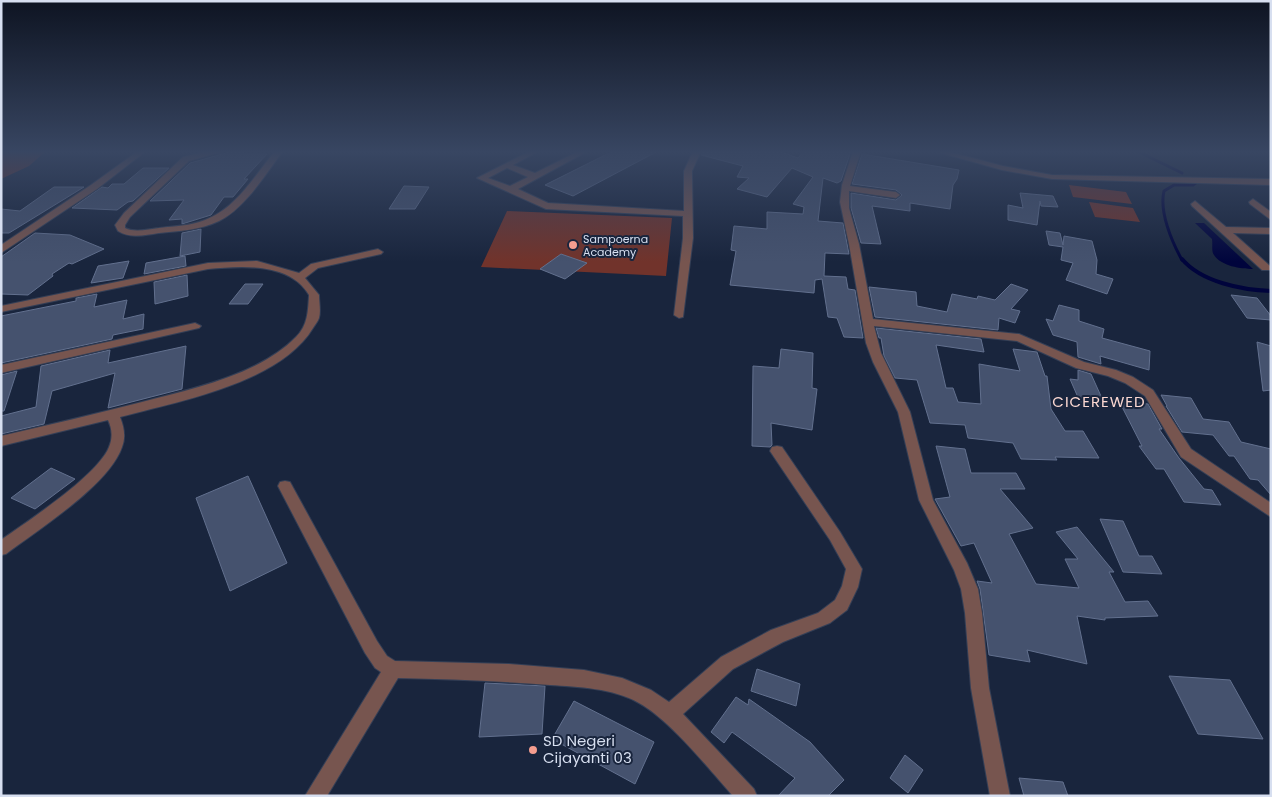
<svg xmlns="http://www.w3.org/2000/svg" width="1272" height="797" viewBox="0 0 1272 797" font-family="Poppins,sans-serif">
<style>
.green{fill:#71332b}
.water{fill:#00043c}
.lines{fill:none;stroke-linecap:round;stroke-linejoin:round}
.stream-far1{stroke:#00043c;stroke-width:3}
.stream{stroke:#00043c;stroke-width:4}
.building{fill:#45526e;stroke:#62708e}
.minor-casing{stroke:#343f56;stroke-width:2}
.minor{fill:#77554f;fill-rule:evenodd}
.poi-dot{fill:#f59d8f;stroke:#19253d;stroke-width:2}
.labels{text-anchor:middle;stroke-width:4;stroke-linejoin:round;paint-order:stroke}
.far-poi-label{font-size:11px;fill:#d7dff0;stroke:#19253d;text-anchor:start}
.quarter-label{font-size:15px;letter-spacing:1px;fill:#fbd8d2;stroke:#19253d}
.near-poi-label{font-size:15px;fill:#d7dff0;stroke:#19253d;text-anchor:start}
</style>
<rect width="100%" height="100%" fill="#19253d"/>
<path class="green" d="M 1,151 L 46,151 L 29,166 L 1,179 Z
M 1069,185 L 1126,192 L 1132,204 L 1073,197 Z
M 1089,202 L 1133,208 L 1140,222 L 1095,217 Z
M 507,211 L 672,218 L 666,276 L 481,267 Z"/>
<path class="water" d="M 1195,223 L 1204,223 L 1253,269 C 1241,269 1221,266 1214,255 C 1211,251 1213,244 1212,239 Z"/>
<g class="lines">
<path class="stream-far1" d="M 1137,151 L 1182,173
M 1182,260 C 1172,242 1159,212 1164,191 L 1174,185 L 1193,185 L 1197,182"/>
<path class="stream" d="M 1182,259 C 1201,282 1242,290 1271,291"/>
</g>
<path class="building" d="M 227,151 L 243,151 L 244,154 L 267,154 L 244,179 L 248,179 L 233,197 L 224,197 L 211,215 L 182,224 L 182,219 L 169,220 L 184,200 L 150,201 L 190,163 L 226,153 Z
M 613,151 L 658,151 L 573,196 L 545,185 Z
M 703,151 L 779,151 L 798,158 L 804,151 L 851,151 L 841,181 L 837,183 L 823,178 L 818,221 L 843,223 L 849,254 L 825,253 L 824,276 L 846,277 L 848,289 L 855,290 L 863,338 L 844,337 L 837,318 L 828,317 L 822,279 L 815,280 L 814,293 L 730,285 L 736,251 L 731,250 L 734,226 L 767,229 L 767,212 L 803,214 L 804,207 L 793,204 L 813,177 L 792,168 L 767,197 L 737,189 L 749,178 L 737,177 L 743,166 L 701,155 Z
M 862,154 L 959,170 L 957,179 L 953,185 L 950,209 L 910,203 L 910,211 L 872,206 L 881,244 L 861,243 L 851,208 L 851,193 L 896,200 L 902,195 L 896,190 L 852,184 Z
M 143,168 L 169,168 L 133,201 L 128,202 L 117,210 L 72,208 L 102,187 L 108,188 L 112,184 L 124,184 Z
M 404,186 L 429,187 L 415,209 L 389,209 Z
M 54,187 L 84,187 L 9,233 L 1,233 L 1,209 L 20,211 Z
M 1020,193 L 1053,196 L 1058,207 L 1041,206 L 1040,201 L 1037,225 L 1008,220 L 1008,205 L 1023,208 Z
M 201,229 L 200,252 L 180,256 L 182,233 Z
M 1046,231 L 1060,233 L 1063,245 L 1064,236 L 1092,241 L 1097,260 L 1096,274 L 1113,279 L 1107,294 L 1066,280 L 1073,263 L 1061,260 L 1063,247 L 1049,245 Z
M 35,233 L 70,235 L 104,249 L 72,264 L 69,263 L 52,274 L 53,276 L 28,295 L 1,294 L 1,257 Z
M 561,254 L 587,263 L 565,279 L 540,269 Z
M 185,256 L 186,266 L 144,274 L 146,263 Z
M 129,261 L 123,278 L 91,283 L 98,266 Z
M 187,275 L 188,296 L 155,304 L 154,282 Z
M 245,284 L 263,284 L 248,304 L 229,304 Z
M 1011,284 L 1028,290 L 1011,309 L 1020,311 L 1015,323 L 999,318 L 998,330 L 875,317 L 869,287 L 916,292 L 917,306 L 947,312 L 952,294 L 977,299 L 978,296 L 995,300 Z
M 97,294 L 94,307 L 127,300 L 123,319 L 144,314 L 143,329 L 113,335 L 112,339 L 1,363 L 1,316 L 76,301 L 76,298 Z
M 1231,295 L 1257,298 L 1271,316 L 1271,320 L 1247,318 Z
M 1059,305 L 1079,310 L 1079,321 L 1104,329 L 1102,338 L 1150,351 L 1149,370 L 1100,356 L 1101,364 L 1078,357 L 1077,342 L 1053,335 L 1046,319 L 1053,321 Z
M 876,328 L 981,339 L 984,352 L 936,345 L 946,388 L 953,388 L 958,402 L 981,404 L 979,364 L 1020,371 L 1013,349 L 1037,352 L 1045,376 L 1047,376 L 1051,409 L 1065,431 L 1083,431 L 1099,458 L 1055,457 L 1057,460 L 1021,459 L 1013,443 L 968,438 L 965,425 L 930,423 L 917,380 L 895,378 L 884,356 L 881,338 L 879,338 Z
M 1257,342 L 1271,346 L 1271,390 L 1263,391 Z
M 186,346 L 182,389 L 108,408 L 115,373 L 52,391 L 44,424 L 1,434 L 1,416 L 36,407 L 41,366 L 110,350 L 108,363 Z
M 781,349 L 813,353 L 812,388 L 817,389 L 812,430 L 771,423 L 772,445 L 770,447 L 752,446 L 753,366 L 779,368 Z
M 1078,370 L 1091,374 L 1105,405 L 1080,402 L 1070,379 L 1078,380 Z
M 17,371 L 4,411 L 1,411 L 1,375 Z
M 1161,395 L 1191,398 L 1203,419 L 1229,422 L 1241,442 L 1271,449 L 1271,495 L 1258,480 L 1250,479 L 1234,456 L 1229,456 L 1213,435 L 1182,432 L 1166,406 L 1167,406 Z
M 1119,401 L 1148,404 L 1162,429 L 1159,429 L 1179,458 L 1204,489 L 1212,490 L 1221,505 L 1184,502 L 1164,469 L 1156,469 L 1139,446 L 1142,446 Z
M 936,446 L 965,449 L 971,473 L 1016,473 L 1025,489 L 1000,489 L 1033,528 L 1009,534 L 1036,584 L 1079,588 L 1065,559 L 1078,559 L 1056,532 L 1077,527 L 1114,572 L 1109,572 L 1125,602 L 1148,601 L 1158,616 L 1105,618 L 1105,620 L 1077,616 L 1087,664 L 1027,650 L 1030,662 L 989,655 L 980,589 L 977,581 L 992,583 L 974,543 L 961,546 L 935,499 L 950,497 Z
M 51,468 L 75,479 L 35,509 L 11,498 Z
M 248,476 L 287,563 L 230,591 L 196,498 Z
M 1100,519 L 1123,521 L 1139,556 L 1152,556 L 1162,574 L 1123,572 Z
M 757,669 L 800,684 L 796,706 L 751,691 Z
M 1169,676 L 1230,680 L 1263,739 L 1198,734 Z
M 485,683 L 545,686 L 542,734 L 479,737 Z
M 736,697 L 748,705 L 749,699 L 810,742 L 844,780 L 828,796 L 778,796 L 795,778 L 732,732 L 724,743 L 711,732 Z
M 574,701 L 654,742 L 635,784 L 552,739 Z
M 905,755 L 923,770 L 908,793 L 890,778 Z
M 1019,778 L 1063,782 L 1068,796 L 1024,796 Z"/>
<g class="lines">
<g class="minor-casing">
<path id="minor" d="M 138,151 L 146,151 L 97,189 L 1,253 L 1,245 L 91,185 Z
M 207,151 L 225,151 L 189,161 L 130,217 L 125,225 L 125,228 C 135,233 149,229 159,228 C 175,226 190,226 205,220 C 236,209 255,175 275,151 L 283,151 C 265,175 245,208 219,221 C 200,230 179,231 159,233 C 145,235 130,239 118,231 L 115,225 L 124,213 L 183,157 Z
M 530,151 L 539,151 L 513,165 L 535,173 L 579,151 L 588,151 L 518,189 L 548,203 L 684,211 L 684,171 L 693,151 L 701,151 L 692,171 L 693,238 L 683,317 L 679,318 L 674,315 L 683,238 L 683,216 L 546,209 L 477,178 ZM 507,168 L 528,177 L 510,186 L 488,178 Z
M 853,151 L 861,151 L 850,186 L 896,192 L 900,195 L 896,198 L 849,191 L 849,208 L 859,244 L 873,319 L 1019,334 L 1084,362 L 1116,370 L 1133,377 L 1153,390 L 1191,449 L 1271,503 L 1271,517 L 1181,457 L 1145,396 L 1125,383 L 1108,376 L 1076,368 L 1017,341 L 874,326 L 881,353 L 910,412 L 933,500 L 967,563 L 978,589 L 982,613 L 989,688 L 1010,796 L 990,796 L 971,688 L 965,613 L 961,589 L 954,570 L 919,500 L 898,412 L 873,362 L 866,343 L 849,244 L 840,202 L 842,185 Z
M 934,151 L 946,151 L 1003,166 L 1052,175 L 1271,179 L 1271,185 L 1052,179 L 1002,170 Z
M 1253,199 L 1271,212 L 1271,220 L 1250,204 L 1249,202 Z
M 1195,201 L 1226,227 L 1271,228 L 1271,234 L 1233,233 L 1270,266 L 1270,270 L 1262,270 L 1192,206 L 1191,204 Z
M 378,249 L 383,252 L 381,254 L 318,268 L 305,278 L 319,295 C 319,302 321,311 319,318 C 318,321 315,325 313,328 C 280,383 179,401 120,417 C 124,427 126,437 122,447 C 109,485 39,529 6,554 L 1,555 L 1,540 C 28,521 98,475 109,447 C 113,438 112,428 108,420 L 1,446 L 1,436 C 48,425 96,414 142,402 C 191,389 259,375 296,337 C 308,325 308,311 309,295 C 290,262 241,266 208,269 L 1,312 L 1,306 L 208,263 L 257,261 L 299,273 L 311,264 Z
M 195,323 L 201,326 L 199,328 L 1,373 L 1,365 Z
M 777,446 L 782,447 L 840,532 L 862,569 L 858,587 L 847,610 L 830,623 L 783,642 L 733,669 L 683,714 L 754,789 L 757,796 L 733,796 C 708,768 670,720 639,703 C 613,688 578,687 550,685 C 499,681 448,679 398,678 L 327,796 L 305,796 L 381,672 L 375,668 L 365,653 L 278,486 L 280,482 L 285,481 L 290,482 L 377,641 L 387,656 L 395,661 L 509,664 L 584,670 L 622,678 L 651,690 L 669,702 L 721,657 L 771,630 L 818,613 L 835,600 L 842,586 L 846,569 L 830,540 L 770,451 L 772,447 Z"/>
</g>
<use href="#minor" class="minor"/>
</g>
<linearGradient id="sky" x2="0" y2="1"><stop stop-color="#0e1422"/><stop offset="0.58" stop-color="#384662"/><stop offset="1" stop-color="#384662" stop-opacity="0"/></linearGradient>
<rect width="1272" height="262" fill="url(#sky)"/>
<g class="poi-dot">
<circle cx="573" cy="245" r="5"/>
<circle cx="533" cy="750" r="5"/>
</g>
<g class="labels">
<g class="far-poi-label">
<text x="583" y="243">Sampoerna<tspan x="583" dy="13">Academy</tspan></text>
</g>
<g class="quarter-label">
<text x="1099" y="407">CICEREWED</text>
</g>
<g class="near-poi-label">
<text x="543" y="746">SD Negeri<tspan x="543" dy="17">Cijayanti 03</tspan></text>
</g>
</g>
<rect width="1272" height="797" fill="none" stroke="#d7dff0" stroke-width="5"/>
</svg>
